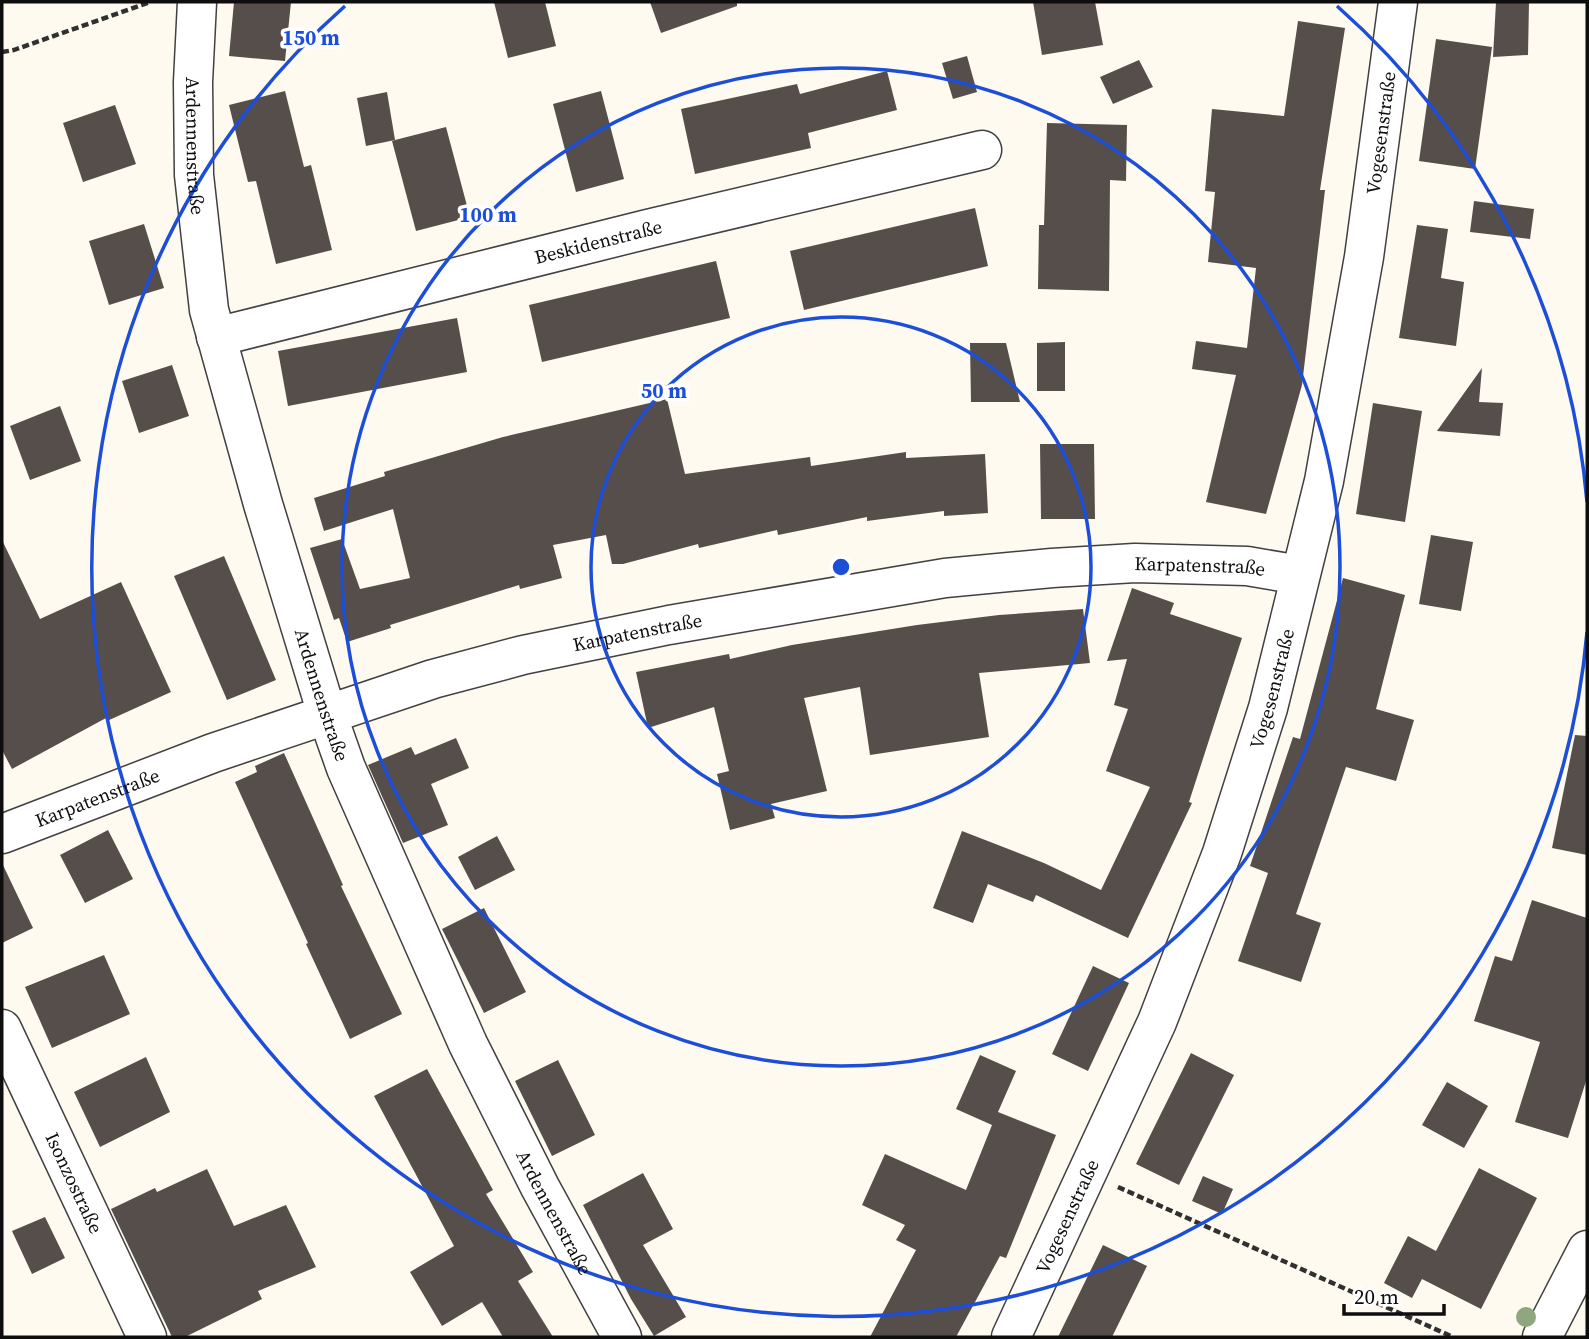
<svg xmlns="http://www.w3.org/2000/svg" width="1589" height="1339" viewBox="0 0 1589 1339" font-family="'Source Serif 4',serif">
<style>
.building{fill:#564e4b}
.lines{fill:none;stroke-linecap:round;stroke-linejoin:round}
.minor-casing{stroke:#414141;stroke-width:41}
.path{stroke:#303030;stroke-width:4.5;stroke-dasharray:7 3.5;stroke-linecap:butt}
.minor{stroke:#fff;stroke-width:38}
.tree{fill:#8fa67f}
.ring{fill:none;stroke:#1d4ed8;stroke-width:3.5}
.labels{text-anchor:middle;stroke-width:7;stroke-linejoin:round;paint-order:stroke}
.street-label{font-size:19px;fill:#0e0e0e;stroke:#fff}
.centre{fill:#1d4ed8;stroke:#fff;stroke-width:3.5}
.ring-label{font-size:21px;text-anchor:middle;font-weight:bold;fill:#1d4ed8;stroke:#fff;stroke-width:7;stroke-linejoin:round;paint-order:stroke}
</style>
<rect width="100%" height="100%" fill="#fefaf0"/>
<path class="building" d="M 234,2 L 291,2 L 285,61 L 229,56 Z
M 494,2 L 545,2 L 556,46 L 508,58 Z
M 650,2 L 737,2 L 737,6 L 661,33 Z
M 1033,2 L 1095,2 L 1103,45 L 1042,55 Z
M 1496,2 L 1529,2 L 1528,55 L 1493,57 Z
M 1298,21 L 1345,28 L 1320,190 L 1325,190 L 1302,385 L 1266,514 L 1206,502 L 1236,375 L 1192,369 L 1196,341 L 1247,348 L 1256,268 L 1208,262 L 1215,192 L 1205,191 L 1212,109 L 1284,116 Z
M 1436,39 L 1492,47 L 1475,169 L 1419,161 Z
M 967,56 L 977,92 L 953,99 L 942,63 Z
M 1139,60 L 1153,87 L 1113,104 L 1100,77 Z
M 887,71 L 897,110 L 808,133 L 811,148 L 695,174 L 681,109 L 797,84 L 800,94 Z
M 285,91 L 304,167 L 311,165 L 332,250 L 276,264 L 256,181 L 248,182 L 229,105 Z
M 601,91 L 624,179 L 576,192 L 553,104 Z
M 387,92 L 395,140 L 446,127 L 470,217 L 416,231 L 392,141 L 395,140 L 366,146 L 357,98 Z
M 115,105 L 136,164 L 83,182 L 63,123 Z
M 1047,123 L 1127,125 L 1126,181 L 1110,180 L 1109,291 L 1038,289 L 1039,225 L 1044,225 Z
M 1474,201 L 1534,209 L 1530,239 L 1470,232 Z
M 975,208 L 988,266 L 804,310 L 790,251 Z
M 144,224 L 164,288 L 109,305 L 89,241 Z
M 1417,225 L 1448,229 L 1441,278 L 1464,282 L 1456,346 L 1399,338 Z
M 716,261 L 730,318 L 542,362 L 529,305 Z
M 457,318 L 467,372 L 288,406 L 278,351 Z
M 1065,342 L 1065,391 L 1037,391 L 1037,343 Z
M 970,343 L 1006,343 L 1020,402 L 971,402 Z
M 172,365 L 189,416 L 139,433 L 122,381 Z
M 1482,368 L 1479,402 L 1503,403 L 1500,436 L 1437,431 Z
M 667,399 L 685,474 L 810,457 L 811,466 L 906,452 L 906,458 L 985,454 L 988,513 L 944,516 L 944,511 L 867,521 L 867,517 L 778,535 L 777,530 L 699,548 L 698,544 L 623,564 L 612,564 L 606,535 L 553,545 L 562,578 L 520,589 L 519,585 L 390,625 L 391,628 L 347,642 L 339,618 L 334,620 L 310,548 L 342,539 L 360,589 L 410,578 L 393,509 L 324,531 L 314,498 L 385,476 L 384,472 L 503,437 Z
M 1373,403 L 1422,411 L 1405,522 L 1356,514 Z
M 60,406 L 81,461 L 30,480 L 10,426 Z
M 1040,444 L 1094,444 L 1095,519 L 1041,519 Z
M 1431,535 L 1473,542 L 1461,611 L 1419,604 Z
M 2,540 L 40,619 L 121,582 L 171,692 L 107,721 L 106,718 L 12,769 L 2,750 Z
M 224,556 L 276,680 L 227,700 L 174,576 Z
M 1343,578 L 1405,595 L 1376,709 L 1414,720 L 1396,781 L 1346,767 L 1296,914 L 1321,923 L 1301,982 L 1238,961 L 1268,873 L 1250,866 L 1293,737 L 1300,739 Z
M 1132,588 L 1174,603 L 1170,614 L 1242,638 L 1189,802 L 1192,803 L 1128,938 L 1036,895 L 1033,902 L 988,884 L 973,923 L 933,908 L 962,831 L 1044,863 L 1101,890 L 1150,787 L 1106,771 L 1128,709 L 1114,705 L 1127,659 L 1107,661 Z
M 1083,609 L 1090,663 L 979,673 L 989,737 L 870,755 L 860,687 L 804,698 L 827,791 L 771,804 L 775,818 L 730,830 L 717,774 L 729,771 L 714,707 L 648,728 L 636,672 L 729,654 L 730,659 L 792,645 L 917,625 L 999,615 Z
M 1575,735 L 1587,736 L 1587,855 L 1552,848 Z
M 456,738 L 469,768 L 431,784 L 448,825 L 403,843 L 368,765 L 411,747 L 415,755 Z
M 284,753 L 343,885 L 341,886 L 402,1014 L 350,1039 L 306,944 L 308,943 L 235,782 L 257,772 L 255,766 Z
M 108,830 L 133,879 L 85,903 L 60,855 Z
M 497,836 L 515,870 L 475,890 L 458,857 Z
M 2,863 L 33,928 L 2,943 Z
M 1532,900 L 1587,918 L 1587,1078 L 1568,1138 L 1515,1122 L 1540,1042 L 1474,1021 L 1495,956 L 1512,961 Z
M 484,908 L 526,992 L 484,1013 L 442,929 Z
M 104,955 L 130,1014 L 52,1048 L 25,987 Z
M 1093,966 L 1129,983 L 1088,1071 L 1052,1054 Z
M 1191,1053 L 1234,1075 L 1179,1185 L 1136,1164 Z
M 980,1055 L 1016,1071 L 998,1112 L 1056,1135 L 1006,1258 L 1000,1256 L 956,1337 L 870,1337 L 916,1250 L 896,1240 L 905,1225 L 862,1205 L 885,1154 L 966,1190 L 992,1125 L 956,1109 Z
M 146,1057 L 170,1112 L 100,1147 L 74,1092 Z
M 558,1060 L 595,1135 L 552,1156 L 515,1081 Z
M 427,1069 L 493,1190 L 486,1194 L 533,1272 L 518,1281 L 553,1337 L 503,1337 L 482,1302 L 442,1326 L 410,1272 L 454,1246 L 374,1096 Z
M 1447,1082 L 1488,1106 L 1464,1148 L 1422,1125 Z
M 1479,1168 L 1537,1198 L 1481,1309 L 1422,1279 L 1412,1298 L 1384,1283 L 1408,1236 L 1436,1251 Z
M 207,1169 L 234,1226 L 286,1205 L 316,1267 L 258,1291 L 262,1299 L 185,1337 L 172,1337 L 111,1209 L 155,1188 L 157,1192 Z
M 643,1173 L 673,1229 L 643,1245 L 686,1317 L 654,1336 L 631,1299 L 583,1205 Z
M 1203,1176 L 1233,1189 L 1222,1214 L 1192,1201 Z
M 45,1217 L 65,1258 L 32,1274 L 12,1231 Z
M 1103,1245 L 1147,1266 L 1112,1337 L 1058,1337 Z"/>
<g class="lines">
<g class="minor-casing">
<g id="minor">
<path id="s1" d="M 197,2 L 193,82 L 194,175 L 209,310 L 263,504 L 327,714 L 346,768 L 468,1044 L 540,1187 L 622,1337"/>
<path id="s2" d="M 216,337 L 648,229 L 982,150"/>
<path id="s3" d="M 2,834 L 213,753 L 433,679 L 523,655 L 669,625 L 945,578 L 1052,568 L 1135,563 L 1247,566 L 1300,575"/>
<path id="s4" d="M 2,1029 L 147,1337"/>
<path id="s5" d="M 1011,1337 L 1157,1022 L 1222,853 L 1268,708 L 1324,481 L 1364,257 L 1398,2"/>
<path d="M 1542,1337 L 1587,1250"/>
</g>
</g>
<path class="path" d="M 2,52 L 14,50 L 150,2
M 1118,1187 L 1453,1337"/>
<use href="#minor" class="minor"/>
</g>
<circle class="tree" cx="1526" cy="1317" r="10"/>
<g class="ring">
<circle cx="841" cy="567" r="250"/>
<circle cx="841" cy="567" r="499"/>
<path d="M1587 632A749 749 0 1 1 345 6M1337 6A749 749 0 0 1 1587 502"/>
</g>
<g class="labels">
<g class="street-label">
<text dy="7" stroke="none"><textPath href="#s5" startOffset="1267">Vogesenstraße</textPath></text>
<text dy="7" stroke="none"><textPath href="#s1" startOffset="144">Ardennenstraße</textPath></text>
<text dy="7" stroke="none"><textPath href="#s2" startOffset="394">Beskidenstraße</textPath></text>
<text dy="7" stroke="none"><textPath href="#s3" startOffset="1236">Karpatenstraße</textPath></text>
<text dy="7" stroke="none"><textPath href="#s3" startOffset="668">Karpatenstraße</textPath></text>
<text dy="7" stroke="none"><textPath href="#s5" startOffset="700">Vogesenstraße</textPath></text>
<text dy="7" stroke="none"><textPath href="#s1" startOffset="710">Ardennenstraße</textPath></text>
<text dy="7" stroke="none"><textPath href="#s3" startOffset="102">Karpatenstraße</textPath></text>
<text dy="7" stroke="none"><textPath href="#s4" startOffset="170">Isonzostraße</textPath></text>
<text dy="7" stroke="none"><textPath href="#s1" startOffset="1278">Ardennenstraße</textPath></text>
<text dy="7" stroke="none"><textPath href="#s5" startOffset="133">Vogesenstraße</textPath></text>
</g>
</g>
<circle cx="841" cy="567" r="10" class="centre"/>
<g class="ring-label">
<text x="311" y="45">150 m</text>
<text x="488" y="222">100 m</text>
<text x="664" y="398">50 m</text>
</g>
<rect width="1589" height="1339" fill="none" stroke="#0e0e0e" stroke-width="7"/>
<path d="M1344 1304v10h100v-10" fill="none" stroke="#0e0e0e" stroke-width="3.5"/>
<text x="1354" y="1304" font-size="21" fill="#0e0e0e" stroke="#ffffff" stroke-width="5" paint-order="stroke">20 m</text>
</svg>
